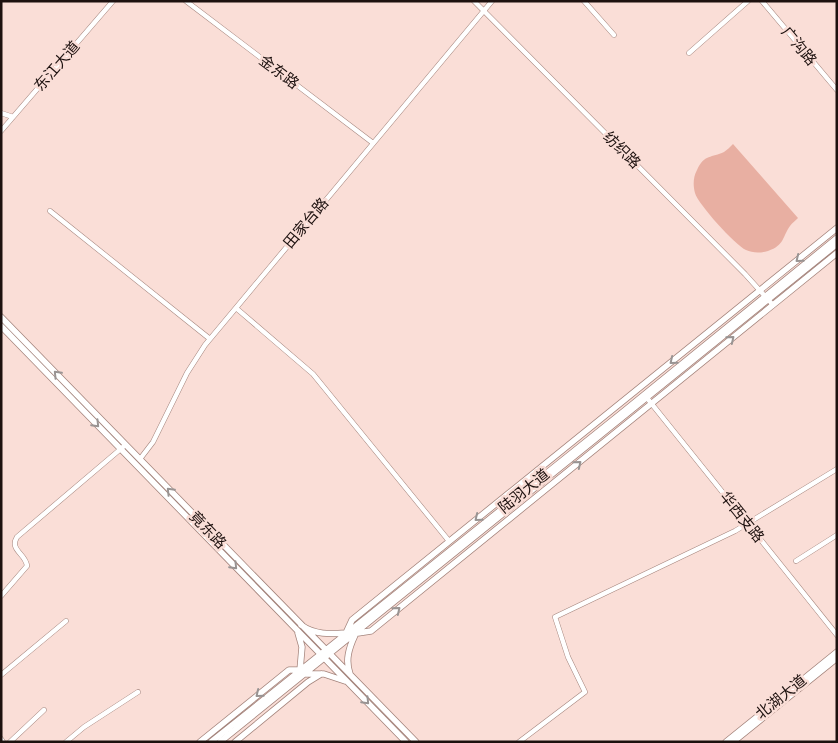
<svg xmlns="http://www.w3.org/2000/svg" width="838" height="743" viewBox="0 0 838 743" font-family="'IBM Plex Serif','Noto Sans SC',serif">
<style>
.green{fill:#e8afa2}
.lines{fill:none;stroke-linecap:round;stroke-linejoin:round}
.minor-casing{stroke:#a4847c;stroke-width:5.5}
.major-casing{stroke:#a4847c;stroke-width:7}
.minor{stroke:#fff;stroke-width:4.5}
.major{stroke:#fff;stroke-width:5.5}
.oneway{stroke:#999493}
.labels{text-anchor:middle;stroke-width:5;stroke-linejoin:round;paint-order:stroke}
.street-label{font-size:15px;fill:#1d110f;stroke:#faded7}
</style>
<rect width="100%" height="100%" fill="#faded7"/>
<path class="green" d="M 733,144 L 798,218 C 796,220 792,223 790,226 C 782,237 785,245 768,251 C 761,253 752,253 746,250 C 735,245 698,204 695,193 C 693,186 693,177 697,170 C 704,154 712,158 724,152 C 727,150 730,147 733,144 Z"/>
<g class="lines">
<g class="minor-casing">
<path id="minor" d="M 186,1 L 373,143
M 474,1 L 745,274 L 773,305
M 584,1 L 614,35
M 762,1 L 837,90
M 689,53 L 748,1
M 1,113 L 13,117
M 1,131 L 113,1
M 50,211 L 210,339
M 236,308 L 313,374 L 449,541
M 647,398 L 837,635
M 140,459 L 153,442 L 187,373 L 205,345 L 492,1
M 796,561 L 837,535
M 1,596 L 27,566 C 26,554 9,550 17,537 L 123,447
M 1,675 L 66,621
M 1,739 L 3,742
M 10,742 L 44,710
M 66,742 L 84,727 L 138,692
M 519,742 L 585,692 L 568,657 L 555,617 L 735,531 L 837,469"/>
</g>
<g class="major-casing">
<path id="major" d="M 1,317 L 416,742
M 1,326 L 406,742
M 301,625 C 315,635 330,634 346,633 L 352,620 L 837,228
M 358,633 L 371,631 L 837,253
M 303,674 L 324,674 L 345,681
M 350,674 C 345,660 349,648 355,635
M 200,742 L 289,670 L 300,670 L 302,647 L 298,633
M 211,742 L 623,412 L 837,238
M 220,742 L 837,244
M 235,742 L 308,682 L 321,674
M 726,742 L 837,652
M 733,742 L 837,658"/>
</g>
<use href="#minor" class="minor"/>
<use href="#major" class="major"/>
</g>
<defs><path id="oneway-chevron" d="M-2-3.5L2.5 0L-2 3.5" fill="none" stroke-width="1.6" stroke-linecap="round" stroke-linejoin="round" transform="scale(1.25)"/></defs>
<g class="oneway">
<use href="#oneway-chevron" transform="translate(799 259) rotate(141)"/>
<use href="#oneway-chevron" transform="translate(731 339) rotate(-39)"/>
<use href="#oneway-chevron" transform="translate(673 361) rotate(141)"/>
<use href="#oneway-chevron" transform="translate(57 374) rotate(-134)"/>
<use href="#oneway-chevron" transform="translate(96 424) rotate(46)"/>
<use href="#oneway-chevron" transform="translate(578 464) rotate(-39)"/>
<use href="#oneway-chevron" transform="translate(170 491) rotate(-134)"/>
<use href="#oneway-chevron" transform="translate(478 518) rotate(141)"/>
<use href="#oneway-chevron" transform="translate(234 566) rotate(46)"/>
<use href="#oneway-chevron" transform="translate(397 610) rotate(-39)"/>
<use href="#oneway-chevron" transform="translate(259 694) rotate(141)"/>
<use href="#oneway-chevron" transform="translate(366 701) rotate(46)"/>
</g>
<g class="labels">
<g class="street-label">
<text transform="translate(799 46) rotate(50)" y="5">广沟路</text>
<text transform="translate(57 66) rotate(-49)" y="5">东江大道</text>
<text transform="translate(279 72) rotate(37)" y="5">金东路</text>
<text transform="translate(622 150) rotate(45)" y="5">纺织路</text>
<text transform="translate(306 223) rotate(-50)" y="5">田家台路</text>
<text transform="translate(524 491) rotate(-39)" y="5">陆羽大道</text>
<text transform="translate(742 517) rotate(51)" y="5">华西支路</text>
<text transform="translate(208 530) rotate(46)" y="5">竟东路</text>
<text transform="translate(781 697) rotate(-39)" y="5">北湖大道</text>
</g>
</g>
<rect width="838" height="743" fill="none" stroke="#1d110f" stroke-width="5"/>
</svg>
